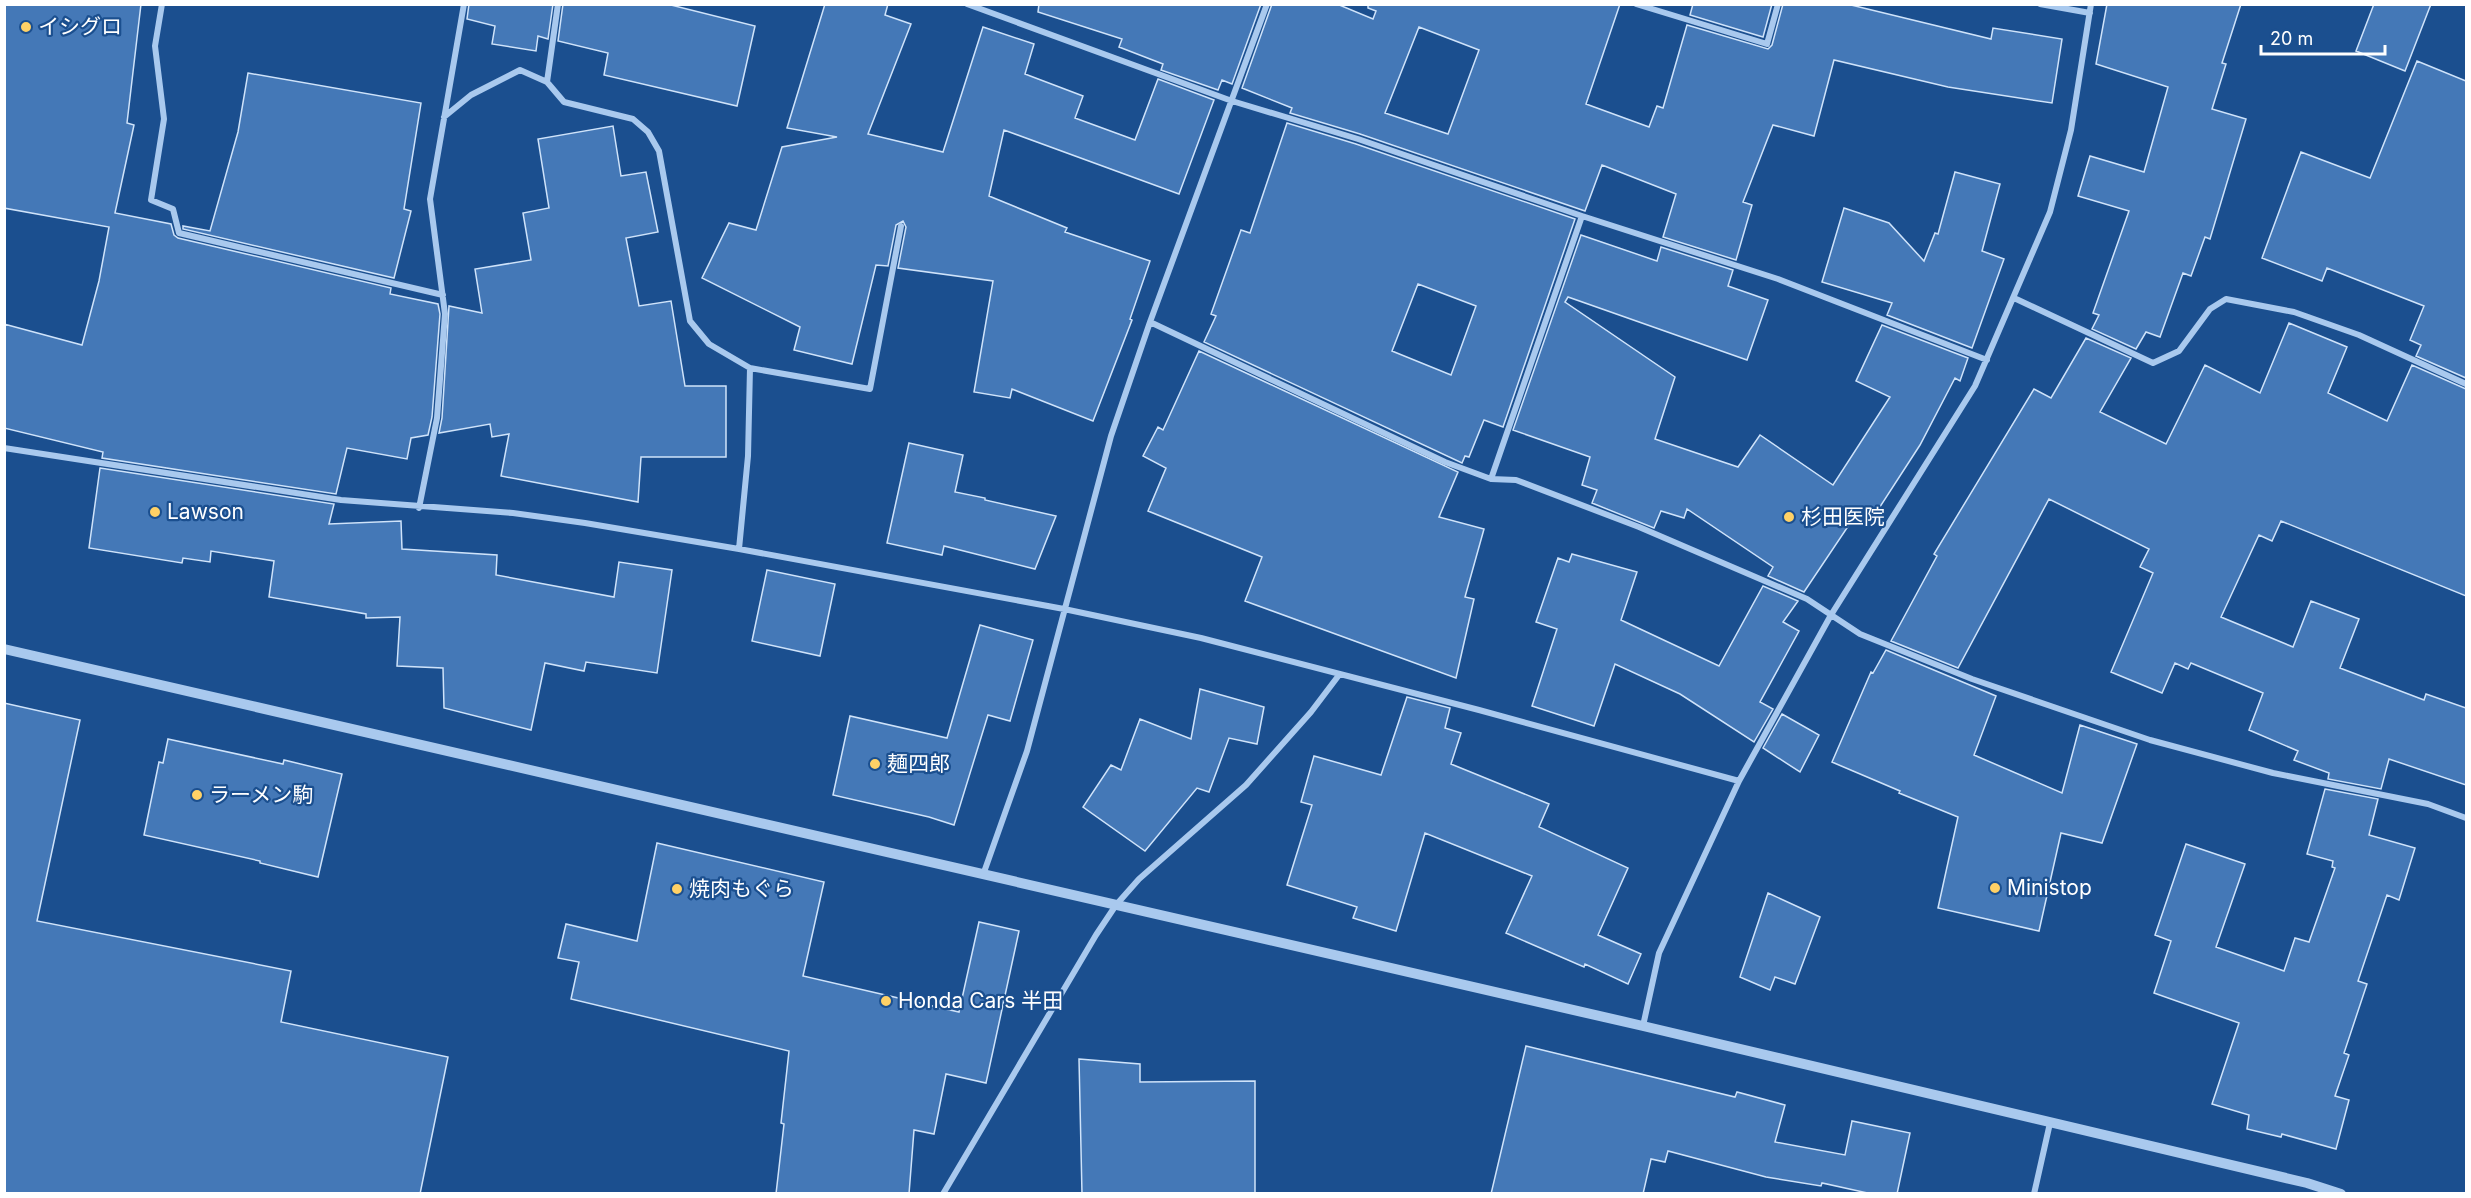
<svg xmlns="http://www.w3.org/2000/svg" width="2471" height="1198" viewBox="0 0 2471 1198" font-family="Inter,'Noto Sans JP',sans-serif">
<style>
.building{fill:#4478b7;stroke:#cfe3fa;stroke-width:1.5;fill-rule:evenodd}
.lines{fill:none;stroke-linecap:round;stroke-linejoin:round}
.minor{stroke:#a9c9ee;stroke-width:6}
.tertiary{stroke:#a9c9ee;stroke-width:10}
.poi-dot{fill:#ffd166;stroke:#1b4f8f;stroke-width:2}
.labels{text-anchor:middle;stroke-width:4.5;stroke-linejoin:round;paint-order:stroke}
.poi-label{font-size:21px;fill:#fff;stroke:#1b4f8f;text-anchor:start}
</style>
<rect width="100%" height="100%" fill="#1b4f8f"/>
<path class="building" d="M 4,4 L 141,4 L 127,123 L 134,125 L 115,213 L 171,224 L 174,235 L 178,238 L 391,288 L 390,294 L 438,304 L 440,314 L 432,417 L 428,435 L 411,438 L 407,459 L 347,448 L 336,494 L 102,458 L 103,452 L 4,428 L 4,324 L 82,345 L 99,281 L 109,227 L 4,208 Z
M 469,4 L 553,4 L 548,39 L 538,36 L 536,51 L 492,44 L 495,26 L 467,19 Z
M 563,4 L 667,4 L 755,26 L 737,106 L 604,75 L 608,53 L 558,41 Z
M 825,4 L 888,4 L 885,15 L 911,24 L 868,134 L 943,152 L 983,27 L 1034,44 L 1025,74 L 1083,96 L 1075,118 L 1135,140 L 1158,79 L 1214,100 L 1179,194 L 1004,130 L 989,196 L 1067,228 L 1065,232 L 1150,261 L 1130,319 L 1132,320 L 1093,421 L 1012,389 L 1010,398 L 974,392 L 993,281 L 898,268 L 906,227 L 903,221 L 896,225 L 888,266 L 876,265 L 852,364 L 794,350 L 800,327 L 702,278 L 729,223 L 756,230 L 782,147 L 837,137 L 787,128 Z
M 1039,4 L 1261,4 L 1232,84 L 1222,80 L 1218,90 L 1161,70 L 1163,64 L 1119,47 L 1122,39 L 1038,12 Z
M 1272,4 L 1337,4 L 1373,19 L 1376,11 L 1368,8 L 1368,4 L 1620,4 L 1586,104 L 1649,127 L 1657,106 L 1663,108 L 1687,25 L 1768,49 L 1772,45 L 1783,4 L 1847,4 L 1991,39 L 1993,28 L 2062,39 L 2052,103 L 1948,87 L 1834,60 L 1814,136 L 1773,125 L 1743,202 L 1752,205 L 1736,260 L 1663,237 L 1676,194 L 1602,165 L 1585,211 L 1360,134 L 1290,113 L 1292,108 L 1242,88 ZM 1419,27 L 1479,50 L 1448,134 L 1385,113 Z
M 1693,4 L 1772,4 L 1763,37 L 1690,15 Z
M 2107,4 L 2241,4 L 2222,63 L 2226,64 L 2212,109 L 2246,119 L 2210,239 L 2205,237 L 2191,276 L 2183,273 L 2160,337 L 2146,332 L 2136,349 L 2092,329 L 2099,315 L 2093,313 L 2129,211 L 2078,196 L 2090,156 L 2144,172 L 2168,87 L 2096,64 Z
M 2374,4 L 2431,4 L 2405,71 L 2356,51 Z
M 2417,61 L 2466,81 L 2466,378 L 2416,356 L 2421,345 L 2410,340 L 2424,306 L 2327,268 L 2322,281 L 2262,258 L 2301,152 L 2370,178 Z
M 248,73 L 421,103 L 404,209 L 411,211 L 394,278 L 183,229 L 183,226 L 210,231 L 238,132 Z
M 1287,123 L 1356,144 L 1575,219 L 1503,427 L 1484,420 L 1469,457 L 1465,456 L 1462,463 L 1204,342 L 1216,316 L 1211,314 L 1241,230 L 1250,233 ZM 1418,284 L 1476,306 L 1451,375 L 1392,351 Z
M 613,126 L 621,176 L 646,172 L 658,232 L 626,238 L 639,306 L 671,301 L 685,386 L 726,386 L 726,457 L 641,457 L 638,502 L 501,476 L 509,434 L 492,437 L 490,424 L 439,433 L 442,418 L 449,306 L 482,313 L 475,269 L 531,260 L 523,213 L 549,208 L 538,139 Z
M 1955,172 L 2000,184 L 1982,251 L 2004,259 L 1972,348 L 1887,315 L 1892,303 L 1822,282 L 1844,208 L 1889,223 L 1924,261 L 1935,233 L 1938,234 Z
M 1581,235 L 1657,261 L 1661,247 L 1733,270 L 1728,286 L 1768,300 L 1747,360 L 1568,297 L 1565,302 L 1675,377 L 1655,439 L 1738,467 L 1760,435 L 1833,485 L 1890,397 L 1856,381 L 1882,325 L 1968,358 L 1960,381 L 1955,378 L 1920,445 L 1874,516 L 1861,507 L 1804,592 L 1768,576 L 1773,567 L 1687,509 L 1684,518 L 1661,511 L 1654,528 L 1592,503 L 1597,490 L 1582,485 L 1590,457 L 1513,430 Z
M 2289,323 L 2347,347 L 2328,393 L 2387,421 L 2412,365 L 2466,389 L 2466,596 L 2281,521 L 2272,541 L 2259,535 L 2221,617 L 2293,647 L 2311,601 L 2359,619 L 2340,668 L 2424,700 L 2426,694 L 2466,708 L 2466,785 L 2389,759 L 2381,789 L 2328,779 L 2329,773 L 2294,760 L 2298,751 L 2249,730 L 2263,693 L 2191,663 L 2188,669 L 2175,663 L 2162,693 L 2111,672 L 2153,573 L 2140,567 L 2149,549 L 2049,499 L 1958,668 L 1891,641 L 1937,556 L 1934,554 L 2034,389 L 2051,398 L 2086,338 L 2131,358 L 2100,412 L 2166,444 L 2205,365 L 2260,393 Z
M 1199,351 L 1458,472 L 1439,517 L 1484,529 L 1465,597 L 1474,599 L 1456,678 L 1245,601 L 1262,557 L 1148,511 L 1166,468 L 1143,456 L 1158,427 L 1163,430 Z
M 909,443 L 963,455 L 955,492 L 985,498 L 985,500 L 1056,516 L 1035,569 L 944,546 L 942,555 L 887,543 Z
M 100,468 L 334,504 L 329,524 L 401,521 L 402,549 L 497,555 L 496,575 L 614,597 L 619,562 L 672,570 L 657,673 L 586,662 L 584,671 L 545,663 L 531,730 L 444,708 L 443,668 L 397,666 L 400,617 L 366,618 L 366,614 L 269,597 L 274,561 L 211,551 L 210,562 L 183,558 L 182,563 L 89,548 Z
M 1572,554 L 1637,572 L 1621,620 L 1719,666 L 1763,586 L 1798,601 L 1783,622 L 1799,631 L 1760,702 L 1773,709 L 1754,742 L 1680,694 L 1615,664 L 1594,726 L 1532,706 L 1557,629 L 1536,622 L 1558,558 L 1569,562 Z
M 767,570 L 835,584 L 820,656 L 752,641 Z
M 980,625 L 1033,640 L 1010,721 L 988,715 L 954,825 L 929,817 L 833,795 L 850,716 L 947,738 Z
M 1886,650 L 1996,696 L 1974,755 L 2062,793 L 2080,725 L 2137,744 L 2102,843 L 2061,833 L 2039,931 L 1938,908 L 1958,817 L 1899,793 L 1900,791 L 1832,762 L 1871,672 L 1873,673 Z
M 1200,689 L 1264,707 L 1257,744 L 1229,738 L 1209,792 L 1197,788 L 1145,851 L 1083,807 L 1111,765 L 1121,770 L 1140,719 L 1191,739 Z
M 1407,697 L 1450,708 L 1445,728 L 1461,733 L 1451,764 L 1549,804 L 1539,827 L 1628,868 L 1598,935 L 1641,954 L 1628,984 L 1585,964 L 1584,967 L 1506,933 L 1532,876 L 1425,833 L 1396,931 L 1353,918 L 1357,907 L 1287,885 L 1312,805 L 1301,802 L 1314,756 L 1381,775 Z
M 4,703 L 80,720 L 37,921 L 291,971 L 281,1022 L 448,1057 L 420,1194 L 4,1194 Z
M 1782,714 L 1819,735 L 1800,772 L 1763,748 Z
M 168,739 L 283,764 L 284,760 L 342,774 L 318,877 L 260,863 L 260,861 L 144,835 L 159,762 L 163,763 Z
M 2325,789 L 2378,799 L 2369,835 L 2415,848 L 2399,900 L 2387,895 L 2358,981 L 2367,984 L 2344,1053 L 2349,1055 L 2335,1096 L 2349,1100 L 2336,1149 L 2282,1134 L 2281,1137 L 2247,1129 L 2249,1115 L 2212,1104 L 2239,1023 L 2154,993 L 2171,941 L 2155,935 L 2186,844 L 2245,864 L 2216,947 L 2284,971 L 2295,938 L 2309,942 L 2335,868 L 2332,867 L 2333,861 L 2307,854 Z
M 657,843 L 824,882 L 803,976 L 959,1012 L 979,922 L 1019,931 L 986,1083 L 946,1074 L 934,1134 L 914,1130 L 909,1194 L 776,1194 L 784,1124 L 781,1123 L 789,1051 L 571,999 L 579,962 L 558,958 L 566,924 L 637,941 Z
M 1768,893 L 1820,917 L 1795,984 L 1775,977 L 1770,990 L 1740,977 Z
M 1526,1046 L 1735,1097 L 1737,1092 L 1785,1105 L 1775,1142 L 1845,1155 L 1852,1121 L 1910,1133 L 1897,1194 L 1872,1194 L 1822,1183 L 1821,1186 L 1766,1177 L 1668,1151 L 1665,1162 L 1651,1159 L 1643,1194 L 1491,1194 Z
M 1079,1059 L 1140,1064 L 1140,1082 L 1255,1081 L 1255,1194 L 1082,1194 Z"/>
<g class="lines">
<path class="minor" d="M 162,4 L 155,46 L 164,119 L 151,200 L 173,209 L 179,233 L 443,295
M 967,4 L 1232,101 L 1358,139 L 1582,216 L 1778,279 L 1987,360
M 1636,4 L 1767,44 L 1778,4
M 2040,4 L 2090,13
M 547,82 L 558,4
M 444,117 L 471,95 L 520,70 L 547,82 L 564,102 L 633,119 L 648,132 L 659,151 L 690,321 L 709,344 L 750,368 L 748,456 L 739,549
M 2014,298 L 2153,363 L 2179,351 L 2210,309 L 2226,299 L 2294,312 L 2359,335 L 2466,384
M 1150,322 L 1445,462 L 1491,479 L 1516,480 L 1639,527 L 1807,599 L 1860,634 L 1972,679 L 2150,740 L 2273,773 L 2428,804 L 2466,818
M 750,368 L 870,389 L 901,226
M 4,448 L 341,500 L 513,513 L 585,523 L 739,549 L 1064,609 L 1201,638 L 1479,710 L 1739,781
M 1491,479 L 1582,216
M 419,508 L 437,418 L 445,314 L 430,199 L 464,4
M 983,875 L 1027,751 L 1111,436 L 1150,322 L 1267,4
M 1643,1026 L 1659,953 L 1739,781 L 1831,615 L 1975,386 L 2050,212 L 2071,130 L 2091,4
M 943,1194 L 1096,935 L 1116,905 L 1139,879 L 1246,785 L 1311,712 L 1339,675
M 2034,1194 L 2050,1123"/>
<path class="tertiary" d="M 4,649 L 1643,1026 L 2307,1183 L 2341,1194"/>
</g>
<g class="poi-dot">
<circle cx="26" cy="27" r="6"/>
<circle cx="155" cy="512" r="6"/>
<circle cx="1789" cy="517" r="6"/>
<circle cx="875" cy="764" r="6"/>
<circle cx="197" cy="795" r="6"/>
<circle cx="1995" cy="888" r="6"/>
<circle cx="677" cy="889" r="6"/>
<circle cx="886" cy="1001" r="6"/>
</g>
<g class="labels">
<g class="poi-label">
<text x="38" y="34">イシグロ</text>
<text x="167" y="519">Lawson</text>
<text x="1801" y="524">杉田医院</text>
<text x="887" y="771">麺四郎</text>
<text x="209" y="802">ラーメン駒</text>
<text x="2007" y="895">Ministop</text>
<text x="689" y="896">焼肉もぐら</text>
<text x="898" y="1008">Honda Cars 半田</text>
</g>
</g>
<rect width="2471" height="1198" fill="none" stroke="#ffffff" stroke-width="12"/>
<path d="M2261 45v9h124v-9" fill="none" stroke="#ffffff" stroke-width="3"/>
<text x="2270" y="45" font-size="18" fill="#ffffff" stroke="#1b4f8f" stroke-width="4.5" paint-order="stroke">20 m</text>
</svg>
